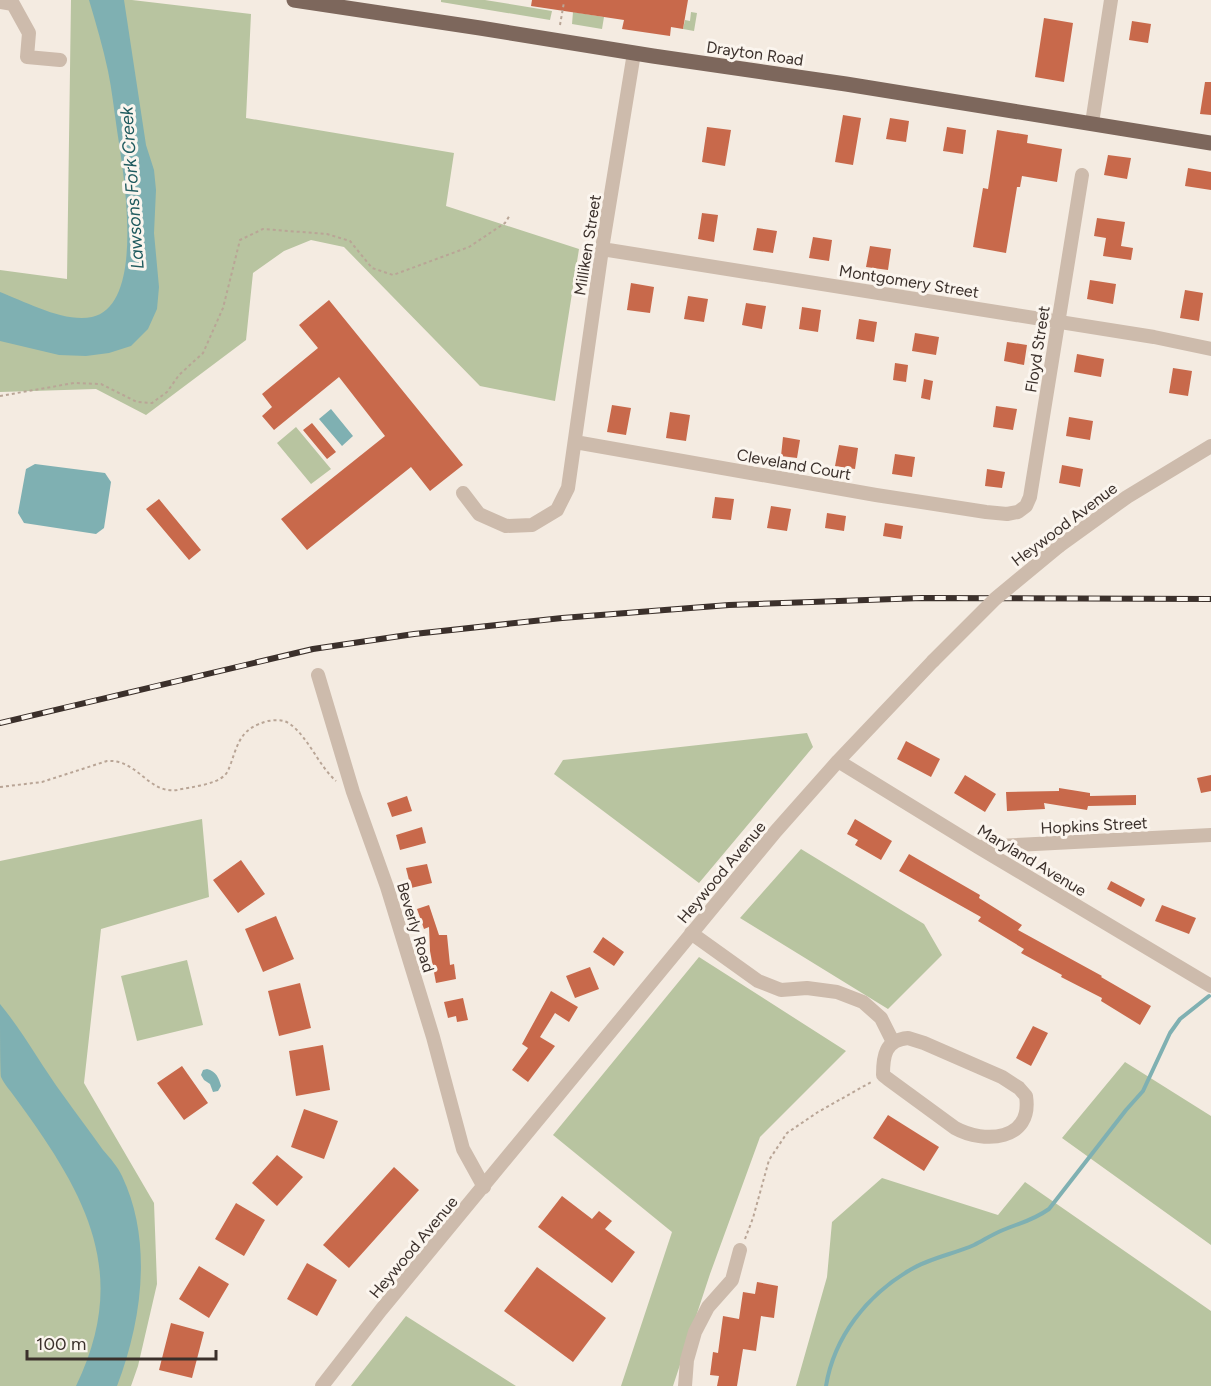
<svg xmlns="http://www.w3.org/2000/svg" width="1211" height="1386" viewBox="0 0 1211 1386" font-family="Figtree,sans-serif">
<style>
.green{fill:#b8c4a0}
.water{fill:#7fb0b2}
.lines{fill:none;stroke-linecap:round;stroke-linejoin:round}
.stream{stroke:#7fb0b2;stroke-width:4}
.building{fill:#c8694b}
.path{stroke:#b9a596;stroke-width:2;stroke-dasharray:3 3;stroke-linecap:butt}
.minor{stroke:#cdbbac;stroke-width:14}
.major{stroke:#7d675c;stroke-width:15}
.rail-casing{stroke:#3b302b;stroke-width:6}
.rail{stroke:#fbf5ee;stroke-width:4;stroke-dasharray:11;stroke-linecap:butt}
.minor-bridge{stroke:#cdbbac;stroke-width:14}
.labels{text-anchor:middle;stroke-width:6;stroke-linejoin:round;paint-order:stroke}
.street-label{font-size:16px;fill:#3b302b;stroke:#fbf5ee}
.water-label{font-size:18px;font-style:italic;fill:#1f5a5e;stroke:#fbf5ee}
</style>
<rect width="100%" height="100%" fill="#f4ebe1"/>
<path class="green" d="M 71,0 L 132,0 L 251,14 L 246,118 L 454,153 L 446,206 L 579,249 L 555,401 L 480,386 L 344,247 L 311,240 L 284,251 L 253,273 L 246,340 L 146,415 L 96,389 L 0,392 L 0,270 L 67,279 Z
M 441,0 L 485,0 L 552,11 L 550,20 L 441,2 Z
M 573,12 L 604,17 L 602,29 L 572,24 Z
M 691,12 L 697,13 L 694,31 L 683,29 L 685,20 L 690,21 Z
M 296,427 L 331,469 L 311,484 L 277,443 Z
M 807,733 L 813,747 L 699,883 L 554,774 L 563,760 Z
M 202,819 L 209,897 L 101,929 L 84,1083 L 154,1203 L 157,1284 L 138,1366 L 131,1386 L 0,1386 L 0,861 Z
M 801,849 L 924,924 L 942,955 L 888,1009 L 740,918 Z
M 699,957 L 846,1051 L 760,1137 L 710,1274 L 673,1386 L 621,1386 L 672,1232 L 553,1135 Z
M 187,960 L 203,1025 L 137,1041 L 121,976 Z
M 1125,1062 L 1211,1116 L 1211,1245 L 1062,1138 Z
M 882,1178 L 998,1215 L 1025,1182 L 1211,1311 L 1211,1386 L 796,1386 L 827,1277 L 832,1222 Z
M 406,1316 L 516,1386 L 351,1386 Z"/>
<path class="water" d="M 89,0 L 124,0 L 146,145 L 154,170 L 156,190 L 154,233 L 159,287 L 157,309 L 148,329 L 131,346 L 109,353 L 86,356 L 59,355 L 0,341 L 0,292 C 26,302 65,323 92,317 C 147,305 123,170 117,130 C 114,110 112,90 108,71 C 103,47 96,24 89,0 Z
M 331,409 L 353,436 L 342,446 L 319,419 Z
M 35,464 L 105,473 L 111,482 L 104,528 L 96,534 L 24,523 L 18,513 L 26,469 Z
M 0,1004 C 24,1033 41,1065 63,1095 C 76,1113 90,1132 103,1150 C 110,1158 118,1167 122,1176 C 153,1241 142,1321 117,1386 L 76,1386 C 122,1291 99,1220 43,1137 C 34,1123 24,1110 14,1096 C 10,1090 4,1084 1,1077 C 0,1069 0,1017 0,1004 Z
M 207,1069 C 216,1071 219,1078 221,1086 L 218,1091 L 213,1092 L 210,1084 L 204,1080 L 201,1075 L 203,1070 Z"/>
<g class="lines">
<path class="stream" d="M 826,1386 C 834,1337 867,1295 910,1270 C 929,1258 954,1254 974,1245 C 984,1240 993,1234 1003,1230 C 1022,1222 1032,1221 1049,1209 L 1126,1110 L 1143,1091 L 1170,1033 L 1180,1019 L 1209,996"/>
</g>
<path class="building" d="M 532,0 L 688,0 L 683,29 L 671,27 L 670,36 L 622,29 L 624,20 L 531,6 Z
M 1044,18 L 1073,23 L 1064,82 L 1035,77 Z
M 1132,21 L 1151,24 L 1148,43 L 1129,40 Z
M 1205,82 L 1211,82 L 1211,115 L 1200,114 Z
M 843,115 L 861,118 L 853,165 L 835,162 Z
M 890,118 L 909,121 L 906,142 L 886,139 Z
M 707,127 L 731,130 L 725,166 L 702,162 Z
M 947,127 L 966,130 L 963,154 L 943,151 Z
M 997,130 L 1028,135 L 1027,143 L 1062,149 L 1057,182 L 1022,176 L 1020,187 L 1017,187 L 1006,253 L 973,247 L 983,188 L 988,189 Z
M 1108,155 L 1131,158 L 1127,179 L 1104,175 Z
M 1188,168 L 1211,172 L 1211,190 L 1185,186 Z
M 702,213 L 718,215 L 714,242 L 698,239 Z
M 1097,218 L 1125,222 L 1121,246 L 1133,248 L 1131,260 L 1103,256 L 1106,238 L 1094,236 Z
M 757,228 L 777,231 L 773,253 L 753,250 Z
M 813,237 L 832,240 L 829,261 L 809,258 Z
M 870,246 L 891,249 L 888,270 L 866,267 Z
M 1090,280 L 1116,284 L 1113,304 L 1087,299 Z
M 631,283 L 654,287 L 650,313 L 627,310 Z
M 1185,290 L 1203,293 L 1199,321 L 1180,318 Z
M 688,296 L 708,299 L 704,322 L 684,319 Z
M 329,300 L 463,465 L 430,491 L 411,467 L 307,550 L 281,519 L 385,436 L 339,377 L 274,430 L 262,416 L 272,407 L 262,394 L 318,348 L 299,325 Z
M 746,303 L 766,306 L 762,329 L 742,325 Z
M 802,307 L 821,310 L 818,332 L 799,329 Z
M 859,319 L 877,322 L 874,342 L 856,339 Z
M 915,333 L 939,337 L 936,355 L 912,351 Z
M 1007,342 L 1027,345 L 1024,365 L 1004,361 Z
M 1077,354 L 1104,359 L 1101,377 L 1074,372 Z
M 895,363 L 908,365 L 906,382 L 893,380 Z
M 1173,368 L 1192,371 L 1188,396 L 1169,393 Z
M 924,379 L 933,381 L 930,400 L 921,398 Z
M 612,405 L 631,408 L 626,435 L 607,432 Z
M 996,406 L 1017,409 L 1013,430 L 993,427 Z
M 670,412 L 690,415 L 686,441 L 666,438 Z
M 1069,417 L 1093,421 L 1090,440 L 1066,436 Z
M 312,423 L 336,452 L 327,459 L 303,430 Z
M 783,437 L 800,440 L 797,458 L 781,456 Z
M 839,445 L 858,448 L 855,469 L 835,466 Z
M 895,454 L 915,457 L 912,477 L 892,474 Z
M 1062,465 L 1083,469 L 1080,487 L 1059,483 Z
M 987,469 L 1005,472 L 1002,488 L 985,486 Z
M 715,497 L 734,499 L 731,520 L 712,518 Z
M 159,499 L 201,550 L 189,560 L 146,509 Z
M 771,506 L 791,509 L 787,531 L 767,528 Z
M 827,513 L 846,516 L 844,531 L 825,528 Z
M 885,523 L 903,526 L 901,539 L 883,536 Z
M 906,741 L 940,759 L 931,777 L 897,759 Z
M 965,775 L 996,794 L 985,812 L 954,793 Z
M 1211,775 L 1211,791 L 1201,793 L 1197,778 Z
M 1059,788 L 1090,793 L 1090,796 L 1136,795 L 1136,805 L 1088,806 L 1087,810 L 1044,803 L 1045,809 L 1007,811 L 1006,792 L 1059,791 Z
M 407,796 L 412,811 L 392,817 L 387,803 Z
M 855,819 L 892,841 L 881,860 L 855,845 L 858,840 L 847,834 Z
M 422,827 L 426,843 L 400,850 L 396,835 Z
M 909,854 L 980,895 L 979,898 L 1022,925 L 1018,930 L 1102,976 L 1101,977 L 1151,1006 L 1140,1025 L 1101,1001 L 1102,998 L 1061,977 L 1062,975 L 1021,953 L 1024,949 L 978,921 L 981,917 L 899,871 Z
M 241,860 L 265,894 L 238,913 L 213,880 Z
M 427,864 L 432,883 L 411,888 L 406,868 Z
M 1111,881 L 1145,899 L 1141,907 L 1107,889 Z
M 429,905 L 439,935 L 447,935 L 450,965 L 454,964 L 456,979 L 436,983 L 430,951 L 429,927 L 424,929 L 417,909 Z
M 1162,905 L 1196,918 L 1189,934 L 1155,921 Z
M 276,916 L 294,959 L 263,972 L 245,929 Z
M 603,937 L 624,952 L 614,966 L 593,952 Z
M 590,967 L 599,989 L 575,998 L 566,976 Z
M 300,983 L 311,1028 L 279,1036 L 268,991 Z
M 551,991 L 578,1007 L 569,1022 L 555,1013 L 540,1037 L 555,1046 L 528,1082 L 512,1070 L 528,1048 L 522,1044 Z
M 463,998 L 468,1020 L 457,1022 L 456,1016 L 448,1018 L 444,1002 Z
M 1033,1026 L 1048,1033 L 1031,1066 L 1016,1058 Z
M 323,1045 L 330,1090 L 296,1096 L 289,1051 Z
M 182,1066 L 208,1103 L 184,1120 L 157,1083 Z
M 304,1109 L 338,1121 L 324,1159 L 291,1147 Z
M 888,1115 L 939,1147 L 924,1171 L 873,1138 Z
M 277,1155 L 303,1177 L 277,1206 L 252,1183 Z
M 394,1167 L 419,1190 L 349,1268 L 323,1245 Z
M 562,1196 L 592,1219 L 599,1211 L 612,1221 L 605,1229 L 635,1252 L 612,1283 L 538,1227 Z
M 236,1203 L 265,1220 L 244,1256 L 215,1239 Z
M 307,1263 L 337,1280 L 317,1316 L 287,1299 Z
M 199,1266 L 229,1284 L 209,1318 L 179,1299 Z
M 537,1267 L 606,1318 L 573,1362 L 504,1311 Z
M 757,1282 L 778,1286 L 774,1318 L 761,1316 L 756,1351 L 743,1349 L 737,1386 L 717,1386 L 719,1376 L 710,1375 L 713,1352 L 718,1353 L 723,1316 L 739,1319 L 743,1292 L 755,1294 Z
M 171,1323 L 204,1332 L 192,1378 L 159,1370 Z"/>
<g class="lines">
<path class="path" d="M 560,25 L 564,2
M 0,396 L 74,383 L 101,384 L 137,402 L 152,403 L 167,392 L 179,375 L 203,353 L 223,308 L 240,240 L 263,229 L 327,234 L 350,241 L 372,268 L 393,275 L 469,247 L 505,223 L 510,215
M 0,787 L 42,782 L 107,761 C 138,759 148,794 177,790 C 190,787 215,785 225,775 C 228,772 229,768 231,763 C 239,740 242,728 268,721 C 275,720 283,719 290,724 C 309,738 318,765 336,781
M 745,1239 L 753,1218 L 769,1160 L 787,1133 L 818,1112 L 873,1081"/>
<path class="minor" d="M 0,2 L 13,4 L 29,33 L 27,57 L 60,60
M 1092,123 L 1111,0
M 602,249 L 1154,337 L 1211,349
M 575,442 L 876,495 L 986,512 L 1007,514 L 1018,512 L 1026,506 L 1030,497 L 1082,175
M 463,493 L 479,514 L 506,526 L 532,525 L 557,510 L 568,488 L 602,249 L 634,53
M 1059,546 L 1127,497 L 1211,446
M 318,675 L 353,792 L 387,887 L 433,1037 L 463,1149 L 484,1187
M 838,761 L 978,847 L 1211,986
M 978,847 L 1211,835
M 691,933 L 758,981 L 781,990 L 807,988 L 837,992 L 863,1002 L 881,1018 L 893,1042
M 908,1038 L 924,1043 L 1002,1077 L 1019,1088 L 1026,1096 C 1033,1141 984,1144 955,1128 L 888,1079 L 883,1075 C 883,1056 885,1040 908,1038 Z
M 322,1386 L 381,1310 L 776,831 L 838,761 L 933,661
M 685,1386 L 687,1360 L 695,1332 L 708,1307 L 732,1280 L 740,1250"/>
<path class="major" d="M 294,0 L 480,28 L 653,56 L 846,84 L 1211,143"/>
<g class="rail-casing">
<path id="rail" d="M 0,723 L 313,649 L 414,634 L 562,618 L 729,605 L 922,598 L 1211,599"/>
</g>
<use href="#rail" class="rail"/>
<path class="minor-bridge" d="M 933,661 L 995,599 L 1059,546"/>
</g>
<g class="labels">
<g class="street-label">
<text transform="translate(755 53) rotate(8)" y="6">Drayton Road</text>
<text transform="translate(587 245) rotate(-81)" y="6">Milliken Street</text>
<text transform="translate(909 281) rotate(9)" y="6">Montgomery Street</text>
<text transform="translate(1037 349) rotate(-81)" y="6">Floyd Street</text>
<text transform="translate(794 464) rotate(10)" y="6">Cleveland Court</text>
<text transform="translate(1064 524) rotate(-37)" y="6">Heywood Avenue</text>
<text transform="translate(1094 825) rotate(-3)" y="6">Hopkins Street</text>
<text transform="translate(1032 860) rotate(31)" y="6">Maryland Avenue</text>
<text transform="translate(721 872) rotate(-50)" y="6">Heywood Avenue</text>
<text transform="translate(416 927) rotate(73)" y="6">Beverly Road</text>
<text transform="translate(413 1247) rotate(-50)" y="6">Heywood Avenue</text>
</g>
<g class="water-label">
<text transform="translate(132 188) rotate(-94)" y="6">Lawsons Fork Creek</text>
</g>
</g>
<path d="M27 1350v9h189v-9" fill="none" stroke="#3b302b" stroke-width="3"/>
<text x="36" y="1350" font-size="18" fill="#3b302b" stroke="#fbf5ee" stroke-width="4.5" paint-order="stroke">100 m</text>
</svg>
